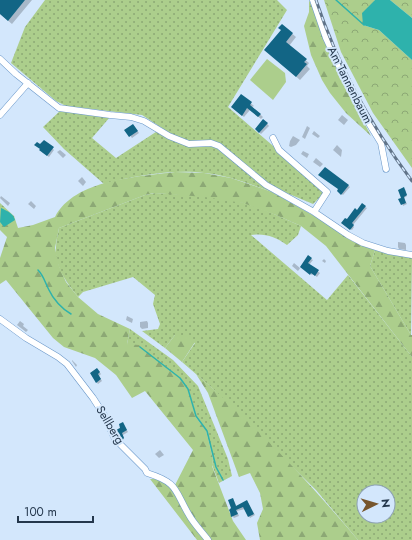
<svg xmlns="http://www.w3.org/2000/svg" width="412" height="540" viewBox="0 0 412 540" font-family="Jost,sans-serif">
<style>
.grass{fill:url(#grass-dots);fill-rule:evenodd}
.forest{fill:url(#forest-firs)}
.park{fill:url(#park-crowns)}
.pitch{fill:#acce8c}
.water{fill:#2eb2ac}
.shadow{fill:#0003}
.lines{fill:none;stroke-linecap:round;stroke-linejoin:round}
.stream{stroke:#2eb2ac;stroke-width:1.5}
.building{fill:#126585}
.minor-casing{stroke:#6997c9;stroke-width:7}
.minor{stroke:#fff;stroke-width:6}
.rail-casing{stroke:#617489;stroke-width:3}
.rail{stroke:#d3e7fc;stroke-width:1.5;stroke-dasharray:4.5;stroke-linecap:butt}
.labels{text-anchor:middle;stroke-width:4;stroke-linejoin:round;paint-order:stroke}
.street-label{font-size:12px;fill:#24374c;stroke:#d3e7fc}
</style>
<defs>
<pattern id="grass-dots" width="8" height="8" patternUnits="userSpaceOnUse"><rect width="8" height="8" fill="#acce8c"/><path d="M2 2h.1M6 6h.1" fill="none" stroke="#8ca875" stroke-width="1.8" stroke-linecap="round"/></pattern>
<pattern id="forest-firs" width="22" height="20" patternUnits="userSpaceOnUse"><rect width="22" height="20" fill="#acce8c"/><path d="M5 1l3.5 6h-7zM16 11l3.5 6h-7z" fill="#8ca875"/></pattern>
<pattern id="park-crowns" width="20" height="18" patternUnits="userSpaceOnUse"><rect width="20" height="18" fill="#acce8c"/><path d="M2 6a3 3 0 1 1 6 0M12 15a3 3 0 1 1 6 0" fill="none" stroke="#8ca875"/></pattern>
</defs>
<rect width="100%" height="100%" fill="#d3e7fc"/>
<path class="grass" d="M 45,0 L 277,0 L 287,10 L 228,107 L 279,151 L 323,192 L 320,197 L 313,204 L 277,189 L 272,192 C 250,184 227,175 204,173 C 174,169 132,176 104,184 L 64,149 L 43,127 L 61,110 L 110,117 L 92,138 L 116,158 L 162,128 L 142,115 L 66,106 L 56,101 L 11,63 L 25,27 Z
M 155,193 C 184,195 216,195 244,203 C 264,209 283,218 301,226 L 298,235 L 287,245 C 276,237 265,233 251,235 L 327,300 L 348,275 L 412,357 L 412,540 L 358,540 L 316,490 L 211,387 L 182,362 L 195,343 L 175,335 L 165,348 L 142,331 L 158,329 L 160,324 L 153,304 L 155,295 L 133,277 L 83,292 L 78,297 C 67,283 54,266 56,247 C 56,241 58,234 59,228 L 145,195 ZM 364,492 L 388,492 L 388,516 L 364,516 Z
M 375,250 L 412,257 L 411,335 L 370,266 Z
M 130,329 L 173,360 L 198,386 L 228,459 L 232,476 L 219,483 L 212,465 L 213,459 L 206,430 L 197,419 L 188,388 L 127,344 Z"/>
<path class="forest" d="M 309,0 L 354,103 L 371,136 L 346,113 L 330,93 L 322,80 L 311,55 L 304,26 L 309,12 Z
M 175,172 L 204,173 L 231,178 L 272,192 L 316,217 L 352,241 L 375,250 L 370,266 L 411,335 L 412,335 L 412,357 L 326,246 L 301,226 L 276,215 L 243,203 L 205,197 L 154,193 L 145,195 L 59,228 L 55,248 L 59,266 L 66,282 L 78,297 L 98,314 L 130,329 L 127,344 L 139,345 L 180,378 L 188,388 L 197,419 L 206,430 L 213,459 L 212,466 L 233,521 L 246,540 L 197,540 L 150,479 L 158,479 L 175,485 L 193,450 L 145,391 L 132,398 L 116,375 L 95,358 L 64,347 L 53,338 L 6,280 L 0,284 L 0,258 L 7,237 L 0,230 L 0,203 L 14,216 L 18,228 L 33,225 L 55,217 C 75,179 137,177 175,172 Z
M 175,335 L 184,335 L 195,342 L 182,362 L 165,348 Z
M 196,374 C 255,424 308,481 358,540 L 260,540 L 257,523 L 263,509 L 260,493 L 250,473 L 239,477 L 208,393 Z"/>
<path class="park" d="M 324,0 L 375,0 L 363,25 L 379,30 L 412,60 L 412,168 L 373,113 L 341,52 Z
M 390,0 L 412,0 L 412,18 Z"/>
<path class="pitch" d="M 267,59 L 285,73 L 286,82 L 273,100 L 250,80 Z"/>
<path class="water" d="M 375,0 L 390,0 L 412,18 L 412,60 L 379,30 L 363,25 L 362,13 Z
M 1,208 C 7,211 13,213 15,220 L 4,227 L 0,222 Z"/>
<path class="shadow" d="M 0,0 L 32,0 L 12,24 L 0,14 Z
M 282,25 L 296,37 L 289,46 L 309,63 L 307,66 L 310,69 L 300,80 L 269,53 L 282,31 Z
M 241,95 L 254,106 L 252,107 L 263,117 L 261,119 L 250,110 L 244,117 L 234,109 Z
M 342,115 L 348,120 L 344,125 L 338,120 Z
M 264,120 L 269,126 L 261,134 L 256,129 Z
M 133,125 L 139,133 L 132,138 L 126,130 Z
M 307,126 L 310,128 L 305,139 L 302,137 Z
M 314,131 L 320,136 L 318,138 L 312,134 Z
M 293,136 L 300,140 L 296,145 L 291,147 L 289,146 L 290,141 Z
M 44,141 L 54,150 L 49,157 L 42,152 L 41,145 Z
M 337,145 L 342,150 L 341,157 L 333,150 Z
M 60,150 L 66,155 L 63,158 L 57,152 Z
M 303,151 L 309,154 L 307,158 L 301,154 Z
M 316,158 L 323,164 L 320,167 L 313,162 Z
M 325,168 L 350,187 L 343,195 L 338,191 L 339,189 Z
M 82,177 L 86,182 L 83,186 L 78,181 Z
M 405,189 L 407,196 L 404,198 L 407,204 L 403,206 L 402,198 Z
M 1,196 L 10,203 L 8,206 L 0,198 Z
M 31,201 L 36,206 L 34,209 L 28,204 Z
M 362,205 L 367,208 L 353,225 L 354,227 L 352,230 L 342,223 L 357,211 Z
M 398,242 L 405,243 L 406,245 L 406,250 L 399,249 L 398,247 Z
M 308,257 L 313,260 L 309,265 L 320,273 L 317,277 L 313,274 L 312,275 L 301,267 L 298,271 L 292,266 L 294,263 L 300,268 Z
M 324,259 L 326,261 L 325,263 L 322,261 Z
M 127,316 L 133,319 L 132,323 L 126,320 Z
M 20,321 L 24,324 L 23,326 L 28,330 L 26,332 L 17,325 Z
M 147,321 L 148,323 L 148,328 L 142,329 L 140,327 L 140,322 Z
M 72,360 L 77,365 L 76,367 L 72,361 Z
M 97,369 L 101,374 L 99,376 L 102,381 L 98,384 L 94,379 Z
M 124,425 L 128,432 L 123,435 L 124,440 L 117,430 Z
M 160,450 L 164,455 L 159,458 L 155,454 Z
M 233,499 L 237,507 L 247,501 L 255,515 L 250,518 L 245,509 L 237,511 L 239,516 L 234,518 L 232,516 Z"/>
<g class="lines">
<path class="stream" d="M 336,0 L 364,25
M 38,270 C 44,276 45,283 49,290 C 53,299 62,309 71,314
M 140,347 L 180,378 L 188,389 L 196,416 L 207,431 L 216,467 L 223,480"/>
</g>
<path class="building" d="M 0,0 L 25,0 L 8,21 L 0,14 Z
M 282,24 L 293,33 L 286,42 L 307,59 L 304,62 L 307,64 L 296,77 L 264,50 L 281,30 L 278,28 Z
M 241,94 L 252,102 L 250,105 L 261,114 L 258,117 L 247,108 L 242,116 L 231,107 Z
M 263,119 L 268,123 L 259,133 L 255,129 Z
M 133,124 L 138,131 L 129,137 L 124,130 Z
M 44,140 L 54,147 L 47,156 L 39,150 L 40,149 L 34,145 L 37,142 L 40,144 Z
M 325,167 L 349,185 L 341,195 L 337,191 L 338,189 L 318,175 Z
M 404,187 L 407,195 L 404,197 L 406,203 L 401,205 L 398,199 L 401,198 L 398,190 Z
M 362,203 L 366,206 L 352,223 L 354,225 L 350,230 L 341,223 L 345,218 L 347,219 L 355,208 L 357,210 Z
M 308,255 L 312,258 L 308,263 L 319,270 L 315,276 L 311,273 L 310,275 L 300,267 Z
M 97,368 L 100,372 L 98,374 L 101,379 L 96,383 L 90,373 Z
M 123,422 L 127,430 L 122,433 L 124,438 L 122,440 L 116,430 L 120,428 L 119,424 Z
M 233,498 L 236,506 L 247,500 L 254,514 L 248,517 L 243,507 L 236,510 L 238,514 L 231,517 L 230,512 L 232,511 L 230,512 L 229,510 L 231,508 L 228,500 Z"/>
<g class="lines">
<g class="minor-casing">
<path id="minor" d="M 313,0 L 326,38 L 345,79 L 365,117 L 381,143 L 386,169
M 0,59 L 16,74 L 59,108 L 110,115 L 131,117 L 144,121 L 169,136 L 189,144 L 211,143 L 219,146 L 266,185 L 314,212 L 348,235 L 363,243 L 388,251 L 412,255
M 0,115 L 28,83
M 273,138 L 279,150 L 327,192 L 314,212
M 0,319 L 26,338 L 58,357 L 67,364 L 93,398 L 104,415 L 115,439 L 145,469 L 147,473 C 179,483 174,490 189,515 C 194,524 202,532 208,540"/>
</g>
<use href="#minor" class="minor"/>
<g class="rail-casing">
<path id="rail" d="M 316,0 C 338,66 371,126 412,181"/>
</g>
<use href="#rail" class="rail"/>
</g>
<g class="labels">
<g class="street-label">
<text transform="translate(350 85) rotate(63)" y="4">Am Tannenbaum</text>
<text transform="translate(110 425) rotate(59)" y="4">Sellberg</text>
</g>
</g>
<g transform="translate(376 504) rotate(85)"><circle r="19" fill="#d3e7fc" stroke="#8da1b6"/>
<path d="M0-3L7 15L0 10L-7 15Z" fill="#77562d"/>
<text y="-6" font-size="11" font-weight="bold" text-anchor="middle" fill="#24374c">N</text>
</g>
<path d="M18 516v6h75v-6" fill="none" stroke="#24374c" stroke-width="2"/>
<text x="24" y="516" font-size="12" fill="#24374c" stroke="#d3e7fc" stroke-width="3" paint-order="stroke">100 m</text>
</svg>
